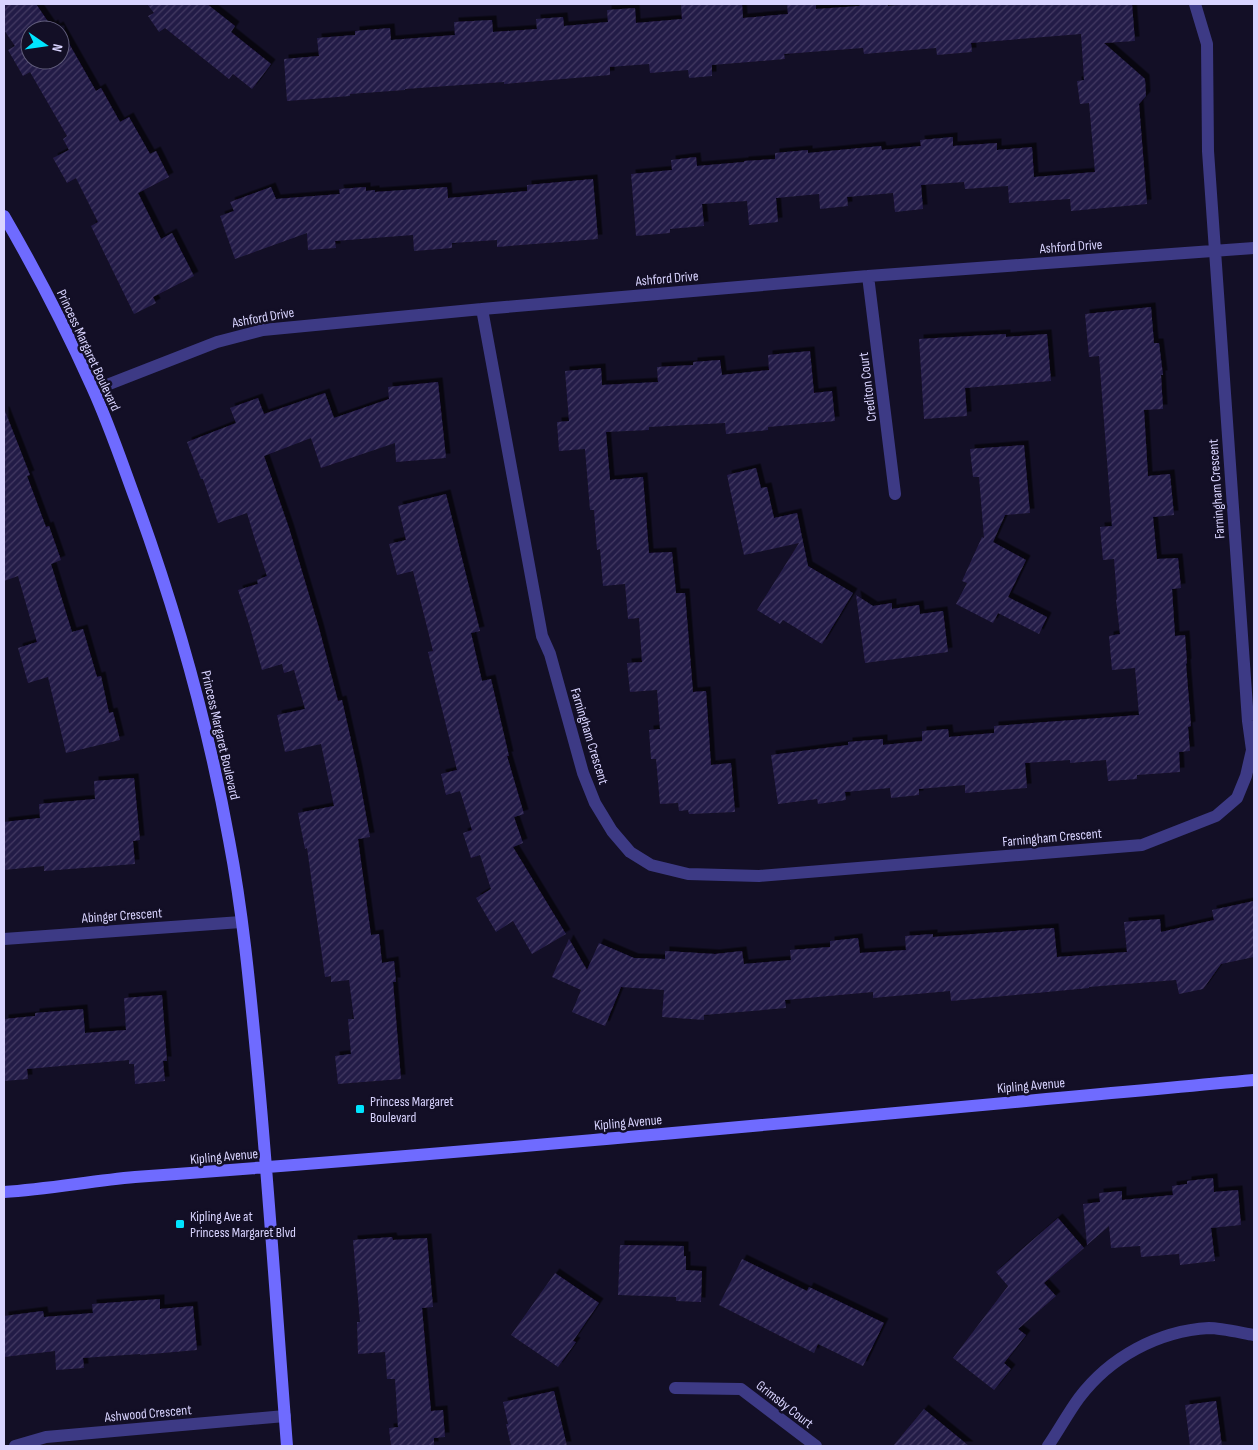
<svg xmlns="http://www.w3.org/2000/svg" width="1258" height="1450" viewBox="0 0 1258 1450" font-family="'Sofia Sans Condensed',sans-serif">
<style>
.building{fill:url(#building-hatch);fill-rule:evenodd;filter:url(#shadow)}
.lines{fill:none;stroke-linecap:round;stroke-linejoin:round}
.street{stroke:#3d3a85;stroke-width:12}
.secondary{stroke:#6f6bff;stroke-width:12}
.poi-dot{fill:#00e5ff;stroke:#130f26;stroke-width:2}
.labels{text-anchor:middle;stroke-width:5;stroke-linejoin:round;paint-order:stroke}
.street-label{font-size:14px;fill:#d9d4ff;stroke:#130f26}
.poi-label{font-size:14px;fill:#d9d4ff;stroke:#130f26;text-anchor:start}
</style>
<defs>
<pattern id="building-hatch" width="6" height="6" patternUnits="userSpaceOnUse" patternTransform="scale(1.25)"><rect width="6" height="6" fill="#241b47"/><path d="M-1 1l2-2M0 6l6-6M5 7l2-2" fill="none" stroke="#433b63"/></pattern>
<filter id="shadow"><feDropShadow dx="4.5" dy="-4.5" stdDeviation="0" flood-color="#0009"/></filter>
</defs>
<rect width="100%" height="100%" fill="#130f26"/>
<path class="building" d="M 4,4 L 36,4 L 51,26 L 54,24 L 55,28 L 59,26 L 96,91 L 101,88 L 120,122 L 129,117 L 150,154 L 156,151 L 169,177 L 138,193 L 161,239 L 172,233 L 194,276 L 153,297 L 156,303 L 134,314 L 91,226 L 98,222 L 76,178 L 67,183 L 53,158 L 69,150 L 63,139 L 67,136 L 30,72 L 23,76 L 8,50 L 15,46 L 4,30 ZM 30,30 L 60,30 L 60,60 L 30,60 Z
M 147,4 L 207,4 L 235,26 L 231,32 L 271,64 L 252,89 L 233,74 L 229,79 L 165,28 L 159,32 L 148,16 L 154,13 Z
M 693,4 L 742,4 L 743,18 L 788,14 L 787,4 L 816,4 L 816,9 L 860,6 L 859,4 L 888,4 L 888,6 L 912,4 L 1132,4 L 1135,41 L 1104,43 L 1145,79 L 1146,96 L 1139,104 L 1147,204 L 1071,211 L 1070,199 L 1009,203 L 1008,186 L 965,189 L 964,182 L 921,185 L 923,209 L 895,212 L 893,193 L 847,197 L 848,206 L 820,209 L 819,194 L 776,198 L 778,222 L 749,225 L 747,201 L 702,204 L 704,226 L 670,229 L 670,233 L 636,236 L 631,174 L 672,170 L 671,160 L 696,157 L 697,166 L 744,162 L 744,161 L 775,159 L 775,153 L 808,150 L 808,153 L 881,146 L 882,150 L 921,146 L 920,140 L 953,137 L 953,146 L 997,143 L 997,150 L 1032,147 L 1034,177 L 1095,172 L 1089,103 L 1080,104 L 1077,81 L 1084,80 L 1081,34 L 971,43 L 972,52 L 937,55 L 936,48 L 864,54 L 863,48 L 784,54 L 785,59 L 712,65 L 712,76 L 689,78 L 688,70 L 650,73 L 649,64 L 610,67 L 610,75 L 504,84 L 504,82 L 405,89 L 405,90 L 350,94 L 350,96 L 287,101 L 284,59 L 319,56 L 317,38 L 355,35 L 355,31 L 390,28 L 391,40 L 455,35 L 454,22 L 492,20 L 493,32 L 537,29 L 536,19 L 563,17 L 564,26 L 608,22 L 607,10 L 635,8 L 636,23 L 682,19 L 681,5 Z
M 593,179 L 598,239 L 497,247 L 497,240 L 452,243 L 452,248 L 414,251 L 413,235 L 335,241 L 336,248 L 308,250 L 307,233 L 235,259 L 220,216 L 234,211 L 230,202 L 271,187 L 276,199 L 340,194 L 339,189 L 366,187 L 366,191 L 375,190 L 375,192 L 447,187 L 448,198 L 527,191 L 527,185 Z
M 1151,307 L 1154,343 L 1159,343 L 1163,375 L 1161,375 L 1163,409 L 1144,410 L 1148,476 L 1170,474 L 1174,515 L 1153,517 L 1157,559 L 1178,558 L 1181,588 L 1172,589 L 1175,636 L 1185,635 L 1187,663 L 1186,664 L 1191,726 L 1188,727 L 1190,751 L 1179,752 L 1180,772 L 1137,775 L 1137,779 L 1108,781 L 1106,760 L 1070,763 L 1070,760 L 1025,763 L 1027,788 L 965,793 L 965,785 L 919,789 L 919,795 L 891,798 L 890,788 L 845,792 L 846,800 L 818,804 L 817,799 L 778,804 L 771,755 L 848,745 L 848,742 L 883,739 L 883,745 L 922,741 L 922,731 L 948,729 L 949,737 L 994,733 L 994,726 L 1139,715 L 1135,668 L 1112,670 L 1109,636 L 1120,634 L 1116,600 L 1117,599 L 1114,559 L 1103,560 L 1100,527 L 1112,526 L 1099,356 L 1089,357 L 1085,314 Z
M 1006,334 L 1006,337 L 1047,334 L 1051,381 L 965,388 L 967,416 L 924,419 L 919,339 Z
M 810,351 L 814,393 L 832,391 L 835,421 L 768,427 L 768,430 L 726,434 L 725,423 L 649,427 L 649,430 L 606,432 L 610,480 L 643,477 L 649,553 L 672,552 L 676,593 L 685,593 L 693,692 L 706,691 L 711,765 L 731,763 L 735,812 L 689,814 L 688,810 L 679,811 L 678,803 L 660,804 L 656,759 L 651,759 L 649,730 L 660,729 L 657,690 L 630,692 L 627,663 L 642,662 L 639,618 L 628,619 L 625,584 L 603,586 L 600,549 L 597,550 L 594,510 L 590,510 L 585,449 L 559,451 L 557,422 L 569,421 L 565,371 L 601,368 L 602,385 L 658,382 L 657,367 L 693,365 L 693,362 L 720,360 L 722,375 L 769,370 L 768,355 Z
M 438,382 L 446,458 L 396,462 L 395,443 L 321,468 L 311,438 L 264,456 L 289,528 L 319,628 L 338,701 L 342,700 L 358,771 L 370,837 L 358,839 L 371,935 L 379,934 L 382,963 L 394,961 L 396,982 L 393,982 L 401,1079 L 338,1084 L 335,1056 L 351,1054 L 348,1019 L 354,1019 L 349,980 L 331,982 L 331,976 L 325,977 L 307,848 L 305,849 L 298,813 L 334,806 L 321,744 L 285,752 L 277,715 L 305,709 L 294,670 L 284,673 L 282,664 L 262,670 L 249,624 L 238,590 L 258,584 L 257,580 L 267,576 L 255,540 L 247,513 L 218,523 L 203,479 L 201,479 L 187,442 L 236,423 L 230,408 L 258,398 L 264,414 L 325,393 L 334,418 L 389,399 L 388,387 Z
M 4,411 L 5,411 L 30,475 L 27,476 L 46,527 L 49,526 L 61,560 L 51,564 L 72,632 L 83,629 L 97,677 L 101,676 L 109,713 L 113,712 L 120,740 L 66,753 L 48,677 L 28,683 L 18,648 L 37,642 L 18,576 L 4,581 Z
M 1024,445 L 1030,513 L 1005,515 L 993,542 L 1026,560 L 1008,597 L 1047,617 L 1039,634 L 998,613 L 993,623 L 956,604 L 967,583 L 962,581 L 982,537 L 984,538 L 979,477 L 973,477 L 970,449 Z
M 756,468 L 761,488 L 767,487 L 774,518 L 797,513 L 808,566 L 853,593 L 822,644 L 783,620 L 780,624 L 757,610 L 799,543 L 744,555 L 727,475 Z
M 446,494 L 480,631 L 471,633 L 482,681 L 491,679 L 509,756 L 507,756 L 524,814 L 514,817 L 523,843 L 513,847 L 566,934 L 532,954 L 513,921 L 496,932 L 476,898 L 491,889 L 480,855 L 471,858 L 463,833 L 472,830 L 460,791 L 446,795 L 441,774 L 457,770 L 428,652 L 433,651 L 413,571 L 397,575 L 389,544 L 406,540 L 398,506 Z
M 856,595 L 873,606 L 892,603 L 892,609 L 919,605 L 920,614 L 943,611 L 948,652 L 865,663 Z
M 134,778 L 140,840 L 133,841 L 135,864 L 44,871 L 44,866 L 4,870 L 4,822 L 40,818 L 39,804 L 95,799 L 94,781 Z
M 1254,901 L 1254,957 L 1221,964 L 1203,989 L 1179,994 L 1176,980 L 1089,987 L 1089,988 L 951,1001 L 950,991 L 873,998 L 873,992 L 785,1000 L 786,1008 L 704,1015 L 704,1020 L 662,1017 L 664,990 L 621,987 L 605,1026 L 572,1012 L 581,990 L 552,977 L 569,939 L 587,970 L 599,943 L 634,958 L 665,959 L 665,951 L 715,954 L 742,951 L 744,964 L 791,960 L 790,950 L 830,947 L 830,941 L 858,938 L 860,953 L 906,950 L 905,936 L 933,934 L 933,937 L 1054,928 L 1057,957 L 1127,952 L 1124,922 L 1160,919 L 1161,932 L 1214,920 L 1212,910 Z
M 162,995 L 167,1061 L 163,1061 L 165,1081 L 135,1084 L 134,1064 L 129,1064 L 129,1060 L 27,1069 L 28,1079 L 4,1081 L 4,1019 L 35,1016 L 35,1013 L 83,1009 L 85,1033 L 126,1030 L 124,998 Z
M 1213,1178 L 1214,1192 L 1238,1190 L 1241,1225 L 1211,1228 L 1215,1261 L 1180,1265 L 1179,1254 L 1141,1257 L 1140,1246 L 1111,1248 L 1109,1226 L 1087,1245 L 1083,1204 L 1100,1202 L 1099,1193 L 1122,1191 L 1122,1200 L 1173,1195 L 1172,1186 L 1187,1184 L 1187,1181 Z
M 1058,1218 L 1084,1248 L 1044,1283 L 1056,1296 L 1018,1329 L 1026,1335 L 1004,1363 L 1011,1369 L 994,1390 L 953,1358 L 1008,1286 L 996,1272 Z
M 392,1237 L 393,1240 L 427,1238 L 433,1307 L 422,1308 L 431,1411 L 443,1410 L 445,1437 L 434,1438 L 434,1446 L 391,1446 L 389,1428 L 398,1427 L 395,1379 L 387,1379 L 385,1352 L 358,1354 L 357,1322 L 360,1322 L 353,1240 Z
M 620,1245 L 684,1246 L 684,1256 L 686,1256 L 686,1270 L 702,1271 L 701,1302 L 676,1301 L 676,1297 L 618,1295 Z
M 742,1259 L 807,1291 L 809,1287 L 884,1323 L 863,1366 L 818,1344 L 814,1353 L 719,1305 Z
M 555,1273 L 599,1303 L 573,1341 L 576,1342 L 558,1367 L 511,1335 Z
M 160,1299 L 160,1309 L 193,1306 L 197,1350 L 140,1355 L 140,1354 L 83,1358 L 84,1368 L 56,1370 L 55,1351 L 4,1357 L 4,1316 L 43,1311 L 44,1317 L 93,1313 L 92,1304 Z
M 554,1391 L 567,1446 L 511,1446 L 506,1424 L 508,1424 L 503,1402 Z
M 1216,1401 L 1222,1446 L 1190,1446 L 1185,1405 Z
M 924,1409 L 969,1446 L 893,1446 Z"/>
<g class="lines">
<path class="street" d="M 868,276 L 895,494
M 482,309 L 542,636 L 550,654 L 583,773 L 595,803 L 612,831 L 630,852 L 651,865 L 688,874 L 759,876 L 1142,845 L 1216,816 L 1237,798 L 1246,776 L 1252,750 L 1248,721 L 1208,151 L 1207,44 L 1195,4
M 94,390 L 217,342 L 263,330 L 482,309 L 868,276 L 1254,248
M 4,939 L 241,922
M 675,1388 L 741,1389 L 816,1446
M 15,1446 L 46,1437 L 285,1416
M 1048,1446 C 1059,1430 1068,1413 1079,1398 C 1110,1357 1158,1331 1209,1328 C 1221,1328 1242,1333 1254,1335"/>
<path class="secondary" d="M 4,216 C 36,271 66,329 92,387 C 109,424 122,463 136,501 C 176,611 208,725 229,840 C 243,913 250,989 257,1063 C 269,1190 277,1318 287,1446
M 4,1192 C 48,1189 91,1181 135,1177 C 509,1150 881,1114 1254,1080"/>
</g>
<g class="poi-dot">
<rect x="355" y="1104" width="10" height="10" rx="2.5"/>
<rect x="175" y="1219" width="10" height="10" rx="2.5"/>
</g>
<g class="labels">
<g class="street-label">
<text transform="translate(1071 246) rotate(-4)" y="5">Ashford Drive</text>
<text transform="translate(667 278) rotate(-5)" y="5">Ashford Drive</text>
<text transform="translate(263 317) rotate(-10)" y="5">Ashford Drive</text>
<text transform="translate(89 350) rotate(65)" y="5">Princess Margaret Boulevard</text>
<text transform="translate(867 387) rotate(-97)" y="5">Crediton Court</text>
<text transform="translate(1216 489) rotate(-94)" y="5">Farningham Crescent</text>
<text transform="translate(221 735) rotate(77)" y="5">Princess Margaret Boulevard</text>
<text transform="translate(590 736) rotate(73)" y="5">Farningham Crescent</text>
<text transform="translate(1052 837) rotate(-5)" y="5">Farningham Crescent</text>
<text transform="translate(122 915) rotate(-4)" y="5">Abinger Crescent</text>
<text transform="translate(1031 1085) rotate(-5)" y="5">Kipling Avenue</text>
<text transform="translate(628 1122) rotate(-5)" y="5">Kipling Avenue</text>
<text transform="translate(224 1156) rotate(-5)" y="5">Kipling Avenue</text>
<text transform="translate(785 1404) rotate(38)" y="5">Grimsby Court</text>
<text transform="translate(148 1413) rotate(-5)" y="5">Ashwood Crescent</text>
</g>
<g class="poi-label">
<text x="370" y="1106">Princess Margaret<tspan x="370" dy="16">Boulevard</tspan></text>
<text x="190" y="1221">Kipling Ave at<tspan x="190" dy="16">Princess Margaret Blvd</tspan></text>
</g>
</g>
<rect width="1258" height="1450" fill="none" stroke="#d9d4ff" stroke-width="10"/>
<g transform="translate(45 45) rotate(103)"><circle r="24" fill="#130f26" stroke="#625e7d"/>
<path d="M0-4L9 19L0 12L-9 19Z" fill="#00e5ff"/>
<text y="-8" font-size="14" font-weight="bold" text-anchor="middle" fill="#d9d4ff">N</text>
</g>
</svg>
